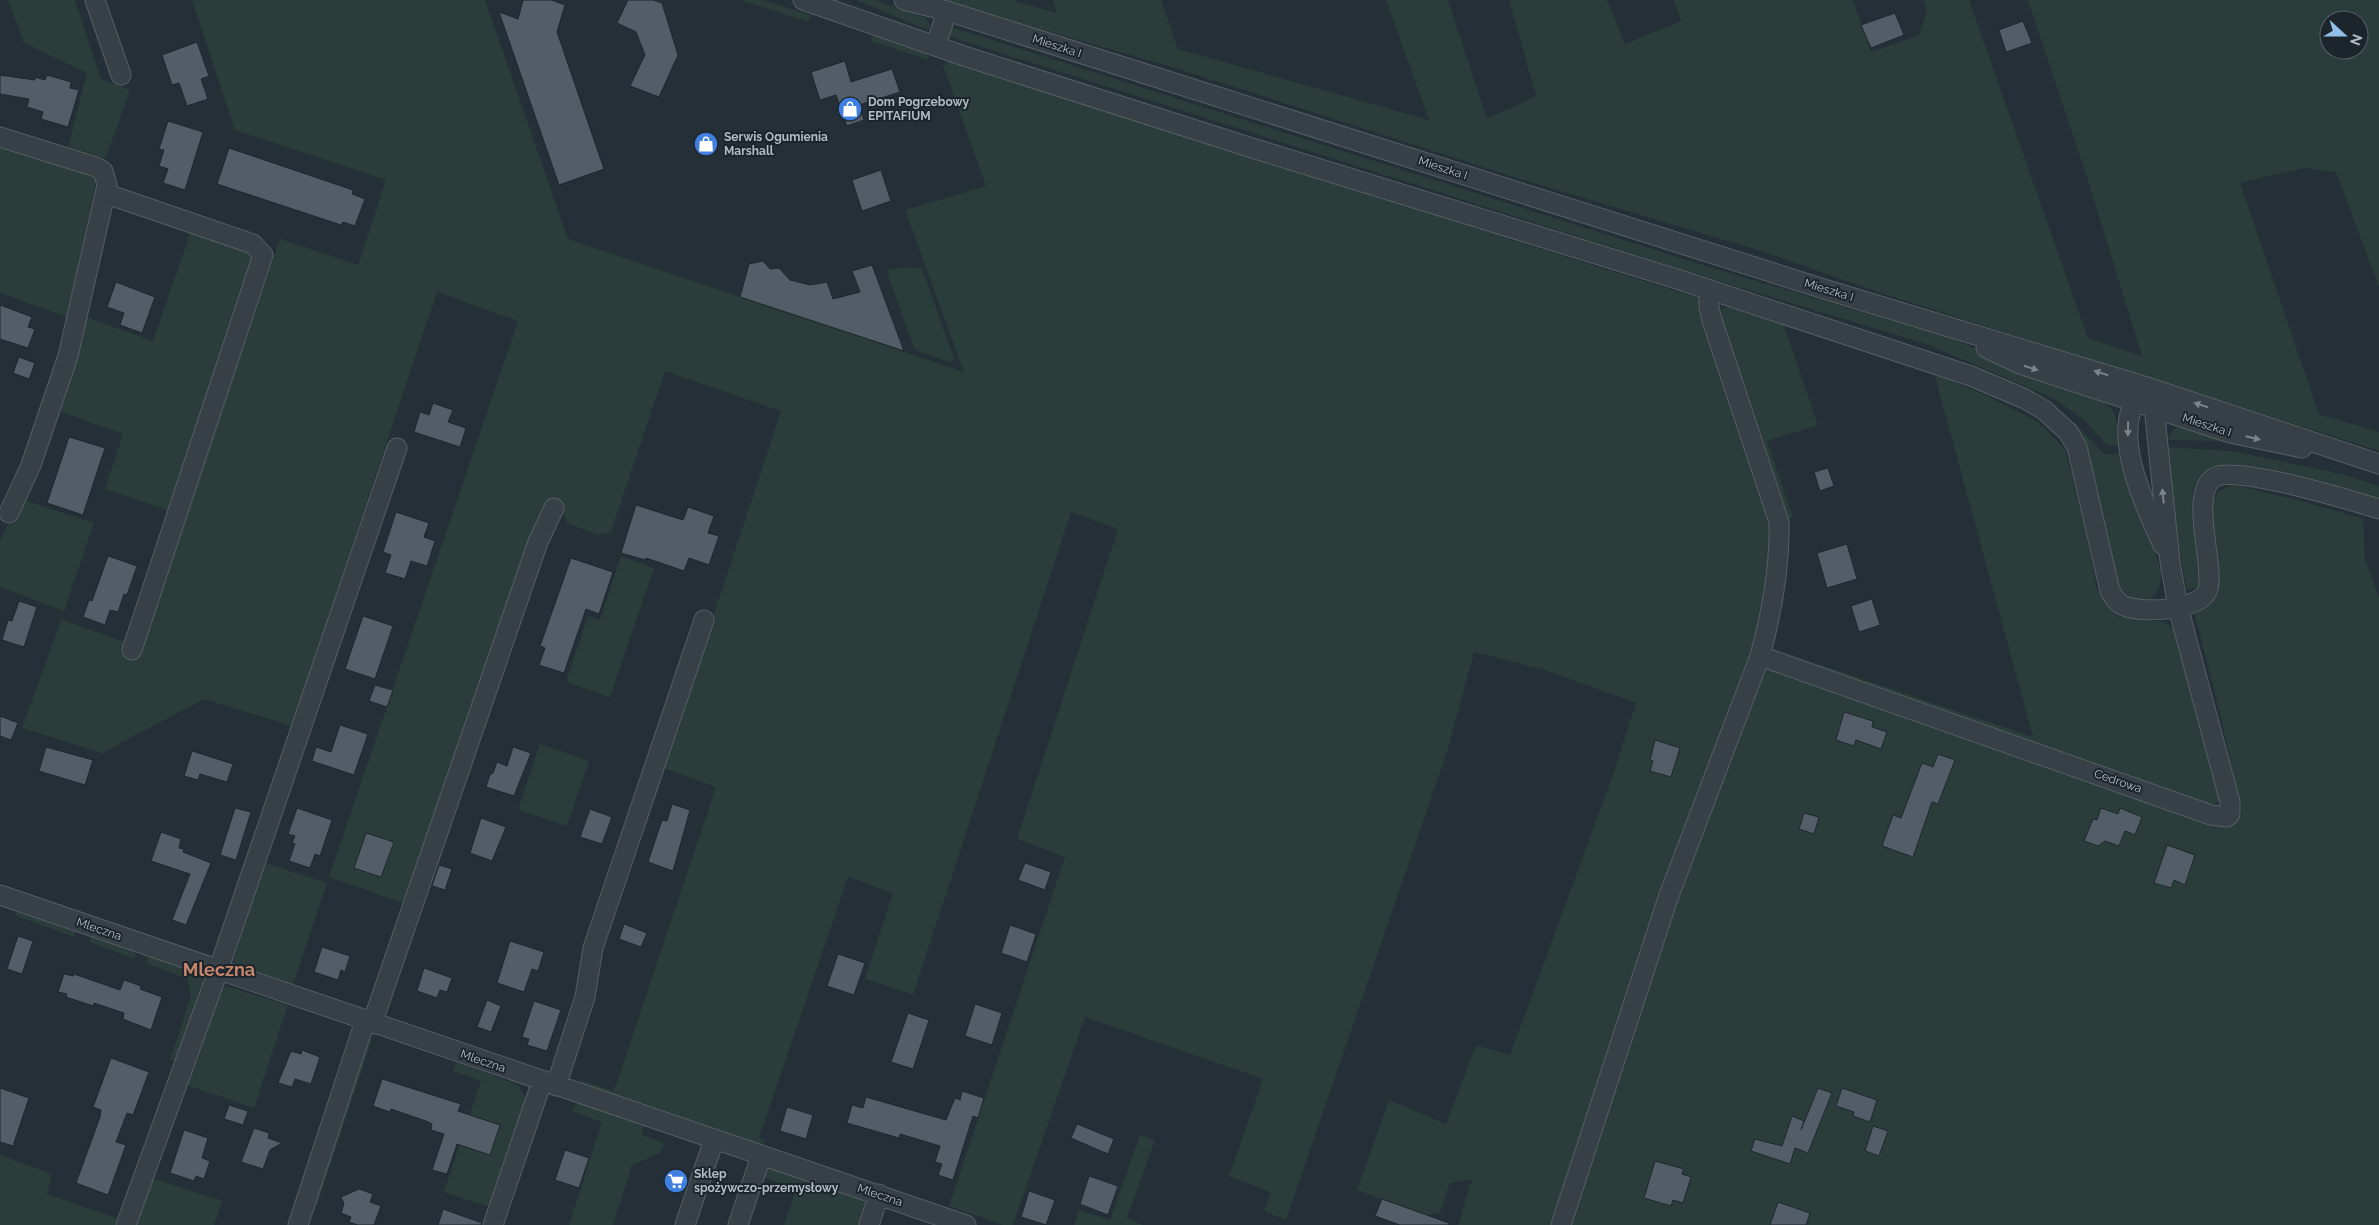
<svg xmlns="http://www.w3.org/2000/svg" width="2379" height="1225" viewBox="0 0 2379 1225" font-family="Raleway,sans-serif">
<style>
.green{fill:#2a3d3a;fill-rule:evenodd}
.building{fill:#525d67;stroke:#1f272e}
.lines{fill:none;stroke-linecap:round;stroke-linejoin:round}
.minor-casing{stroke:#565e65;stroke-width:21}
.minor{stroke:#384047;stroke-width:19}
.oneway{fill:#7c848b}
.labels{text-anchor:middle;stroke-width:4;stroke-linejoin:round;paint-order:stroke}
.street-label{font-size:12px;fill:#b3bbc3;stroke:#1d252c}
.poi-label{font-size:12px;font-weight:bold;fill:#b3bbc3;stroke:#1d252c;text-anchor:start}
.district-label{font-size:18px;font-weight:bold;fill:#c5866c;stroke:#1d252c}
</style>
<rect width="100%" height="100%" fill="#242f37"/>
<path class="green" d="M 8,0 L 75,0 L 101,79 L 130,90 L 106,158 L 68,147 L 87,73 L 24,43 Z
M 192,0 L 485,0 L 568,239 L 964,372 L 905,210 L 986,186 L 943,65 L 948,61 C 1200,138 1449,222 1700,298 L 1773,529 L 1757,643 L 2033,737 L 1934,373 L 1987,396 L 2037,421 L 2065,449 L 2084,524 L 2097,590 L 2116,616 L 2163,622 L 2174,628 L 2205,736 L 2219,801 L 2209,807 L 2230,824 L 2237,821 L 2242,813 L 2221,718 L 2194,611 C 2250,590 2191,519 2219,492 C 2222,489 2230,486 2233,486 C 2243,486 2254,490 2263,492 C 2297,499 2330,509 2363,519 L 2365,559 L 2379,597 L 2379,1225 L 1458,1225 L 1472,1179 L 1450,1183 L 1440,1213 L 1426,1215 L 1357,1190 L 1389,1100 L 1446,1124 L 1476,1045 L 1510,1055 L 1614,772 L 1636,703 L 1545,670 L 1474,652 L 1448,749 L 1286,1220 L 1264,1211 L 1271,1192 L 1229,1176 L 1263,1079 L 1085,1017 L 1013,1225 L 1003,1225 L 949,1206 L 1065,857 L 1017,839 L 1118,529 L 1071,512 L 913,995 L 865,979 L 893,893 L 848,877 L 759,1138 L 765,1140 L 762,1145 L 760,1146 L 587,1087 L 578,1079 L 614,1091 L 716,787 L 663,768 L 781,411 L 665,371 L 611,532 L 599,535 L 567,523 L 563,511 L 548,505 L 406,904 L 329,877 L 518,321 L 437,292 L 292,726 L 204,699 L 102,753 L 22,728 L 61,620 L 141,647 L 280,239 L 358,265 L 386,180 L 235,130 Z
M 740,0 L 764,0 L 810,15 L 809,22 Z
M 856,0 L 875,0 L 926,18 L 930,26 L 928,30 Z
M 940,0 L 1012,0 L 1057,13 L 1053,0 L 1161,0 L 1178,49 L 1429,120 L 1386,0 L 1448,0 L 1487,119 L 1536,96 L 1509,0 L 1607,0 L 1625,44 L 1681,21 L 1674,0 L 1853,0 L 1871,52 L 1919,35 L 1927,9 L 1924,0 L 1969,0 L 2088,338 L 2142,356 L 2085,171 L 2028,0 L 2379,0 L 2379,287 L 2336,172 L 2304,168 L 2240,183 L 2319,414 L 2379,432 L 2379,451 L 1884,294 L 1761,251 L 1527,181 L 1172,67 ZM 2329,20 L 2359,20 L 2359,50 L 2329,50 Z
M 951,27 L 1709,267 L 1953,339 L 2017,367 L 2101,399 L 2114,412 L 2122,446 L 2107,445 L 2084,420 L 2053,398 L 1929,345 L 1706,277 L 957,39 L 947,34 Z
M 874,31 L 928,54 L 928,60 L 871,41 Z
M 0,147 L 92,176 L 96,181 L 67,317 L 0,293 Z
M 191,231 L 245,249 L 252,257 L 170,511 L 105,489 L 123,434 L 61,412 L 86,317 L 153,341 Z
M 911,267 L 922,269 L 954,358 L 950,362 L 919,352 L 914,348 L 886,270 Z
M 1727,307 L 1783,323 L 1818,425 L 1767,441 L 1793,517 L 1785,520 L 1720,321 L 1723,309 Z
M 2055,408 L 2077,425 L 2104,454 L 2123,454 L 2161,571 C 2161,586 2159,594 2146,602 L 2124,598 L 2114,581 L 2088,454 Z
M 2181,426 L 2246,446 L 2219,441 L 2167,440 L 2174,429 Z
M 2166,447 L 2231,451 L 2342,474 L 2379,486 L 2379,501 C 2343,490 2245,455 2211,467 C 2203,470 2195,482 2193,491 C 2187,523 2204,554 2200,586 L 2187,590 L 2177,537 Z
M 21,499 L 94,523 L 64,611 L 0,587 L 0,541 Z
M 621,556 L 654,568 L 610,697 L 566,682 L 588,616 L 600,620 Z
M 540,744 L 589,761 L 567,826 L 518,810 Z
M 263,862 L 327,883 L 293,985 L 232,966 Z
M 18,910 L 76,930 L 74,937 L 14,915 Z
M 91,936 L 131,949 L 135,952 L 135,959 L 89,942 Z
M 148,956 L 199,973 L 202,976 L 203,982 L 175,1061 L 170,1060 L 191,996 L 188,979 L 146,963 Z
M 226,986 L 288,1005 L 254,1108 L 186,1085 L 222,990 Z
M 369,1038 L 372,1039 L 317,1206 L 311,1204 Z
M 456,1062 L 518,1085 L 525,1097 L 522,1116 L 489,1207 L 444,1192 L 481,1081 L 453,1071 Z
M 576,1104 L 583,1104 L 643,1126 L 642,1135 L 664,1143 L 660,1153 L 632,1165 L 613,1225 L 569,1225 L 602,1122 L 571,1111 Z
M 1140,1135 L 1155,1140 L 1127,1218 L 1143,1225 L 1074,1225 L 1079,1210 L 1110,1220 Z
M 0,1155 L 52,1174 L 47,1194 L 117,1218 L 115,1225 L 0,1225 Z
M 767,1169 L 774,1169 L 854,1196 L 881,1213 L 878,1225 L 784,1225 L 796,1189 L 759,1176 Z
M 149,1177 L 222,1201 L 214,1225 L 133,1225 Z"/>
<path class="building" d="M 523,0 L 551,0 L 565,5 L 557,32 L 604,169 L 559,185 L 499,12 L 518,19 Z
M 628,0 L 653,0 L 662,3 L 678,55 L 659,97 L 630,86 L 645,55 L 636,32 L 617,23 Z
M 1895,13 L 1904,35 L 1871,48 L 1861,25 Z
M 2023,21 L 2032,43 L 2006,52 L 1999,30 Z
M 197,42 L 209,76 L 201,79 L 208,99 L 187,106 L 179,83 L 172,85 L 162,55 Z
M 845,61 L 851,82 L 892,69 L 900,92 L 859,105 L 864,120 L 847,126 L 836,95 L 820,100 L 811,72 Z
M 0,75 L 35,80 L 35,77 L 45,80 L 47,75 L 71,82 L 70,88 L 79,90 L 68,127 L 41,119 L 43,112 L 27,107 L 29,99 L 0,94 Z
M 168,121 L 203,132 L 185,190 L 163,183 L 168,169 L 159,166 L 164,150 L 159,149 Z
M 229,148 L 353,190 L 352,194 L 365,199 L 355,226 L 343,222 L 341,225 L 217,184 Z
M 881,170 L 891,201 L 862,211 L 852,180 Z
M 763,261 L 770,269 L 779,268 L 790,280 L 810,285 L 827,282 L 833,299 L 860,292 L 852,271 L 872,265 L 904,351 L 740,297 L 749,264 Z
M 116,282 L 155,297 L 142,333 L 120,325 L 124,313 L 107,307 Z
M 0,305 L 32,317 L 28,327 L 35,329 L 28,348 L 0,339 Z
M 19,357 L 35,363 L 29,379 L 13,373 Z
M 433,403 L 453,410 L 448,422 L 466,428 L 460,447 L 414,432 L 420,412 L 429,415 Z
M 69,437 L 105,448 L 83,515 L 47,503 Z
M 1828,468 L 1834,486 L 1820,491 L 1814,472 Z
M 636,505 L 683,520 L 688,507 L 714,516 L 708,533 L 719,536 L 709,565 L 689,558 L 684,571 L 646,558 L 645,560 L 621,553 Z
M 396,512 L 429,523 L 424,537 L 435,541 L 427,566 L 411,561 L 405,579 L 385,573 L 391,555 L 383,552 Z
M 1847,544 L 1857,579 L 1827,588 L 1817,553 Z
M 108,556 L 137,566 L 127,595 L 124,594 L 118,612 L 110,610 L 105,625 L 83,617 L 89,600 L 92,601 Z
M 571,558 L 613,572 L 599,614 L 586,609 L 564,673 L 539,665 L 545,648 L 540,646 Z
M 1872,599 L 1880,625 L 1859,632 L 1851,606 Z
M 19,601 L 37,607 L 24,647 L 2,640 L 8,620 L 12,621 Z
M 363,616 L 393,626 L 375,679 L 345,669 Z
M 375,685 L 393,690 L 387,707 L 369,701 Z
M 1844,712 L 1873,721 L 1872,727 L 1887,732 L 1881,749 L 1856,740 L 1854,746 L 1836,740 Z
M 0,716 L 18,723 L 11,740 L 0,736 Z
M 340,725 L 368,734 L 354,775 L 312,761 L 316,747 L 331,752 Z
M 1655,740 L 1680,748 L 1671,777 L 1650,771 L 1653,761 L 1650,760 Z
M 46,747 L 93,760 L 85,785 L 39,771 Z
M 513,747 L 531,753 L 514,796 L 486,787 L 490,775 L 493,773 L 497,762 L 507,766 Z
M 192,751 L 233,764 L 227,782 L 200,774 L 198,780 L 184,776 Z
M 1938,754 L 1955,760 L 1938,804 L 1932,802 L 1913,857 L 1882,846 L 1893,815 L 1901,818 L 1922,763 L 1933,767 Z
M 672,804 L 690,810 L 673,871 L 648,862 L 662,820 L 667,821 Z
M 235,808 L 251,812 L 236,860 L 220,855 Z
M 297,808 L 332,820 L 320,856 L 315,854 L 310,868 L 289,861 L 295,844 L 292,843 L 295,836 L 288,834 Z
M 2101,808 L 2118,814 L 2120,808 L 2142,817 L 2135,835 L 2125,831 L 2119,846 L 2105,841 L 2098,846 L 2084,841 L 2093,819 L 2097,820 Z
M 590,809 L 612,817 L 602,844 L 580,837 Z
M 1804,813 L 1819,817 L 1814,834 L 1799,829 Z
M 481,818 L 506,827 L 492,861 L 470,853 Z
M 161,832 L 181,839 L 179,848 L 184,849 L 183,852 L 211,863 L 186,925 L 172,920 L 190,874 L 151,861 Z
M 366,833 L 394,842 L 381,877 L 354,868 Z
M 2167,845 L 2195,855 L 2185,885 L 2174,880 L 2171,888 L 2154,883 Z
M 1025,863 L 1051,872 L 1045,890 L 1018,880 Z
M 439,865 L 452,869 L 445,890 L 432,886 Z
M 624,924 L 647,933 L 641,947 L 619,939 Z
M 1010,925 L 1036,934 L 1027,962 L 1001,953 Z
M 18,936 L 33,941 L 22,974 L 7,969 Z
M 510,941 L 544,952 L 538,971 L 532,969 L 524,992 L 497,983 Z
M 322,947 L 350,956 L 345,972 L 341,970 L 338,980 L 314,972 Z
M 838,954 L 865,963 L 854,995 L 827,986 Z
M 424,968 L 452,978 L 447,992 L 440,990 L 437,998 L 417,991 Z
M 64,974 L 73,976 L 74,974 L 120,990 L 124,980 L 141,986 L 140,989 L 162,997 L 151,1030 L 123,1019 L 124,1013 L 94,1003 L 93,1006 L 66,997 L 67,994 L 58,992 Z
M 487,1000 L 501,1006 L 491,1032 L 477,1027 Z
M 534,1001 L 561,1010 L 547,1051 L 527,1045 L 529,1039 L 522,1037 Z
M 975,1004 L 1002,1013 L 992,1045 L 965,1036 Z
M 908,1013 L 929,1020 L 913,1069 L 891,1062 Z
M 302,1050 L 320,1057 L 311,1084 L 295,1079 L 292,1087 L 278,1083 L 291,1051 L 301,1054 Z
M 111,1058 L 149,1072 L 133,1115 L 127,1113 L 116,1142 L 126,1145 L 108,1195 L 76,1183 L 100,1117 L 101,1110 L 93,1107 Z
M 382,1079 L 461,1104 L 458,1111 L 500,1125 L 490,1155 L 457,1144 L 447,1174 L 432,1170 L 444,1134 L 431,1130 L 432,1124 L 426,1121 L 391,1109 L 390,1112 L 373,1106 Z
M 0,1088 L 29,1098 L 13,1146 L 0,1142 Z
M 1818,1088 L 1832,1093 L 1808,1153 L 1795,1148 L 1790,1164 L 1751,1151 L 1755,1139 L 1782,1146 L 1792,1116 L 1804,1121 L 1801,1130 Z
M 1842,1088 L 1877,1100 L 1870,1122 L 1853,1116 L 1854,1112 L 1836,1106 Z
M 962,1091 L 984,1098 L 978,1118 L 973,1116 L 953,1180 L 938,1175 L 942,1164 L 935,1162 L 940,1146 L 900,1134 L 899,1138 L 847,1123 L 852,1105 L 863,1108 L 866,1097 L 946,1120 L 955,1098 L 960,1100 Z
M 229,1105 L 248,1111 L 243,1125 L 224,1119 Z
M 787,1107 L 813,1115 L 806,1139 L 780,1131 Z
M 1077,1124 L 1114,1139 L 1108,1154 L 1071,1138 Z
M 1873,1126 L 1888,1131 L 1879,1156 L 1865,1151 Z
M 254,1128 L 269,1133 L 268,1138 L 282,1143 L 270,1150 L 263,1169 L 241,1162 Z
M 184,1130 L 208,1138 L 202,1158 L 210,1161 L 204,1179 L 196,1176 L 194,1181 L 170,1173 Z
M 565,1150 L 589,1158 L 579,1188 L 555,1180 Z
M 1655,1161 L 1684,1169 L 1682,1174 L 1691,1177 L 1683,1203 L 1673,1200 L 1671,1206 L 1644,1198 Z
M 1089,1176 L 1118,1186 L 1108,1215 L 1080,1204 Z
M 359,1189 L 373,1194 L 370,1202 L 381,1206 L 374,1225 L 358,1225 L 349,1222 L 351,1217 L 341,1213 L 344,1204 L 341,1197 Z
M 1029,1191 L 1055,1200 L 1046,1225 L 1021,1217 Z
M 1382,1199 L 1449,1223 L 1449,1225 L 1400,1225 L 1375,1216 Z
M 1778,1202 L 1810,1213 L 1806,1225 L 1770,1225 Z
M 443,1209 L 482,1223 L 481,1225 L 438,1225 Z"/>
<g class="lines">
<g class="minor-casing">
<path id="minor" d="M 95,0 L 121,75
M 803,0 L 964,56 L 1249,147 L 1677,279 L 1971,376 L 2025,399 L 2044,410 L 2068,432 L 2077,447 L 2110,591 C 2113,596 2116,602 2122,605 C 2140,614 2198,611 2207,591 C 2217,570 2187,493 2215,477 C 2236,465 2353,501 2379,509
M 904,0 L 947,11 L 1824,289 L 2147,387 L 2379,464
M 936,45 L 947,11
M 0,137 L 96,167 L 103,171 L 107,185 L 68,356 L 31,465 L 9,513
M 107,194 L 253,244 L 263,255 L 132,650
M 1986,348 L 2020,364 L 2230,433 L 2302,448
M 2141,392 C 2108,430 2145,506 2163,545
M 1760,656 L 2211,815 L 2227,817 L 2230,814 L 2230,802 L 2178,607 L 2170,562 L 2154,407 L 2147,387
M 0,895 L 966,1225
M 372,1024 L 538,542 L 554,508
M 556,1086 L 585,997 L 593,948 L 704,620
M 126,1225 L 218,971 L 397,448
M 298,1225 L 365,1021
M 493,1225 L 542,1081
M 685,1225 L 714,1140
M 738,1225 L 761,1156
M 869,1225 L 879,1194
M 1561,1225 L 1668,898 L 1760,656 C 1772,612 1780,567 1779,522 L 1712,320 L 1709,307 L 1709,290"/>
</g>
<use href="#minor" class="minor"/>
</g>
<defs><path id="oneway-solid" d="M-6-.8H1V-3.2L6.5 0L1 3.2V.8H-6Z" transform="scale(1.25)"/></defs>
<g class="oneway">
<use href="#oneway-solid" transform="translate(2031 368) rotate(18)"/>
<use href="#oneway-solid" transform="translate(2101 373) rotate(-163)"/>
<use href="#oneway-solid" transform="translate(2201 405) rotate(-162)"/>
<use href="#oneway-solid" transform="translate(2128 429) rotate(91)"/>
<use href="#oneway-solid" transform="translate(2253 438) rotate(13)"/>
<use href="#oneway-solid" transform="translate(2163 496) rotate(-96)"/>
</g>
<defs>
<g id="shop-disc" transform="scale(1.25)"><circle r="9.5" fill="#3f7fe0" stroke="#1d252c"/><path d="M-5-2.5h2.3a2.7 3.5 0 0 1 5.4 0H5L5.5 6h-11ZM-1.5-2.5h3a1.5 2.3 0 0 0-3 0Z" fill="#fff"/></g>
<g id="supermarket-disc" transform="scale(1.25)"><circle r="9.5" fill="#3f7fe0" stroke="#1d252c"/><path d="M-6-5.5h2.5l.6 2H6L4.5 2H-2.5L-4.4-4H-6ZM-1.5 3.2a1.3 1.3 0 1 0 .1 0ZM3 3.2a1.3 1.3 0 1 0 .1 0Z" fill="#fff"/></g>
</defs>
<g fill-rule="evenodd">
<use href="#shop-disc" x="850" y="109"/>
<use href="#shop-disc" x="706" y="144"/>
<use href="#supermarket-disc" x="676" y="1181"/>
</g>
<g class="labels">
<g class="street-label">
<text transform="translate(1057 46) rotate(18)" y="4">Mieszka I</text>
<text transform="translate(1443 168) rotate(18)" y="4">Mieszka I</text>
<text transform="translate(1829 290) rotate(17)" y="4">Mieszka I</text>
<text transform="translate(2207 425) rotate(18)" y="4">Mieszka I</text>
<text transform="translate(2118 781) rotate(19)" y="4">Cedrowa</text>
<text transform="translate(99 929) rotate(19)" y="4">Mleczna</text>
<text transform="translate(483 1061) rotate(19)" y="4">Mleczna</text>
<text transform="translate(880 1195) rotate(19)" y="4">Mleczna</text>
</g>
<g class="poi-label">
<text x="868" y="106">Dom Pogrzebowy<tspan x="868" dy="14">EPITAFIUM</tspan></text>
<text x="724" y="141">Serwis Ogumienia<tspan x="724" dy="14">Marshall</tspan></text>
<text x="694" y="1178">Sklep<tspan x="694" dy="14">spożywczo-przemysłowy</tspan></text>
</g>
<g class="district-label">
<text x="219" y="976">Mleczna</text>
</g>
</g>
<g transform="translate(2344 35) rotate(111)"><circle r="24" fill="#1d252c" stroke="#596168"/>
<path d="M0-4L9 19L0 12L-9 19Z" fill="#92bfe9"/>
<text y="-8" font-size="14" font-weight="bold" text-anchor="middle" fill="#b3bbc3">N</text>
</g>
</svg>
